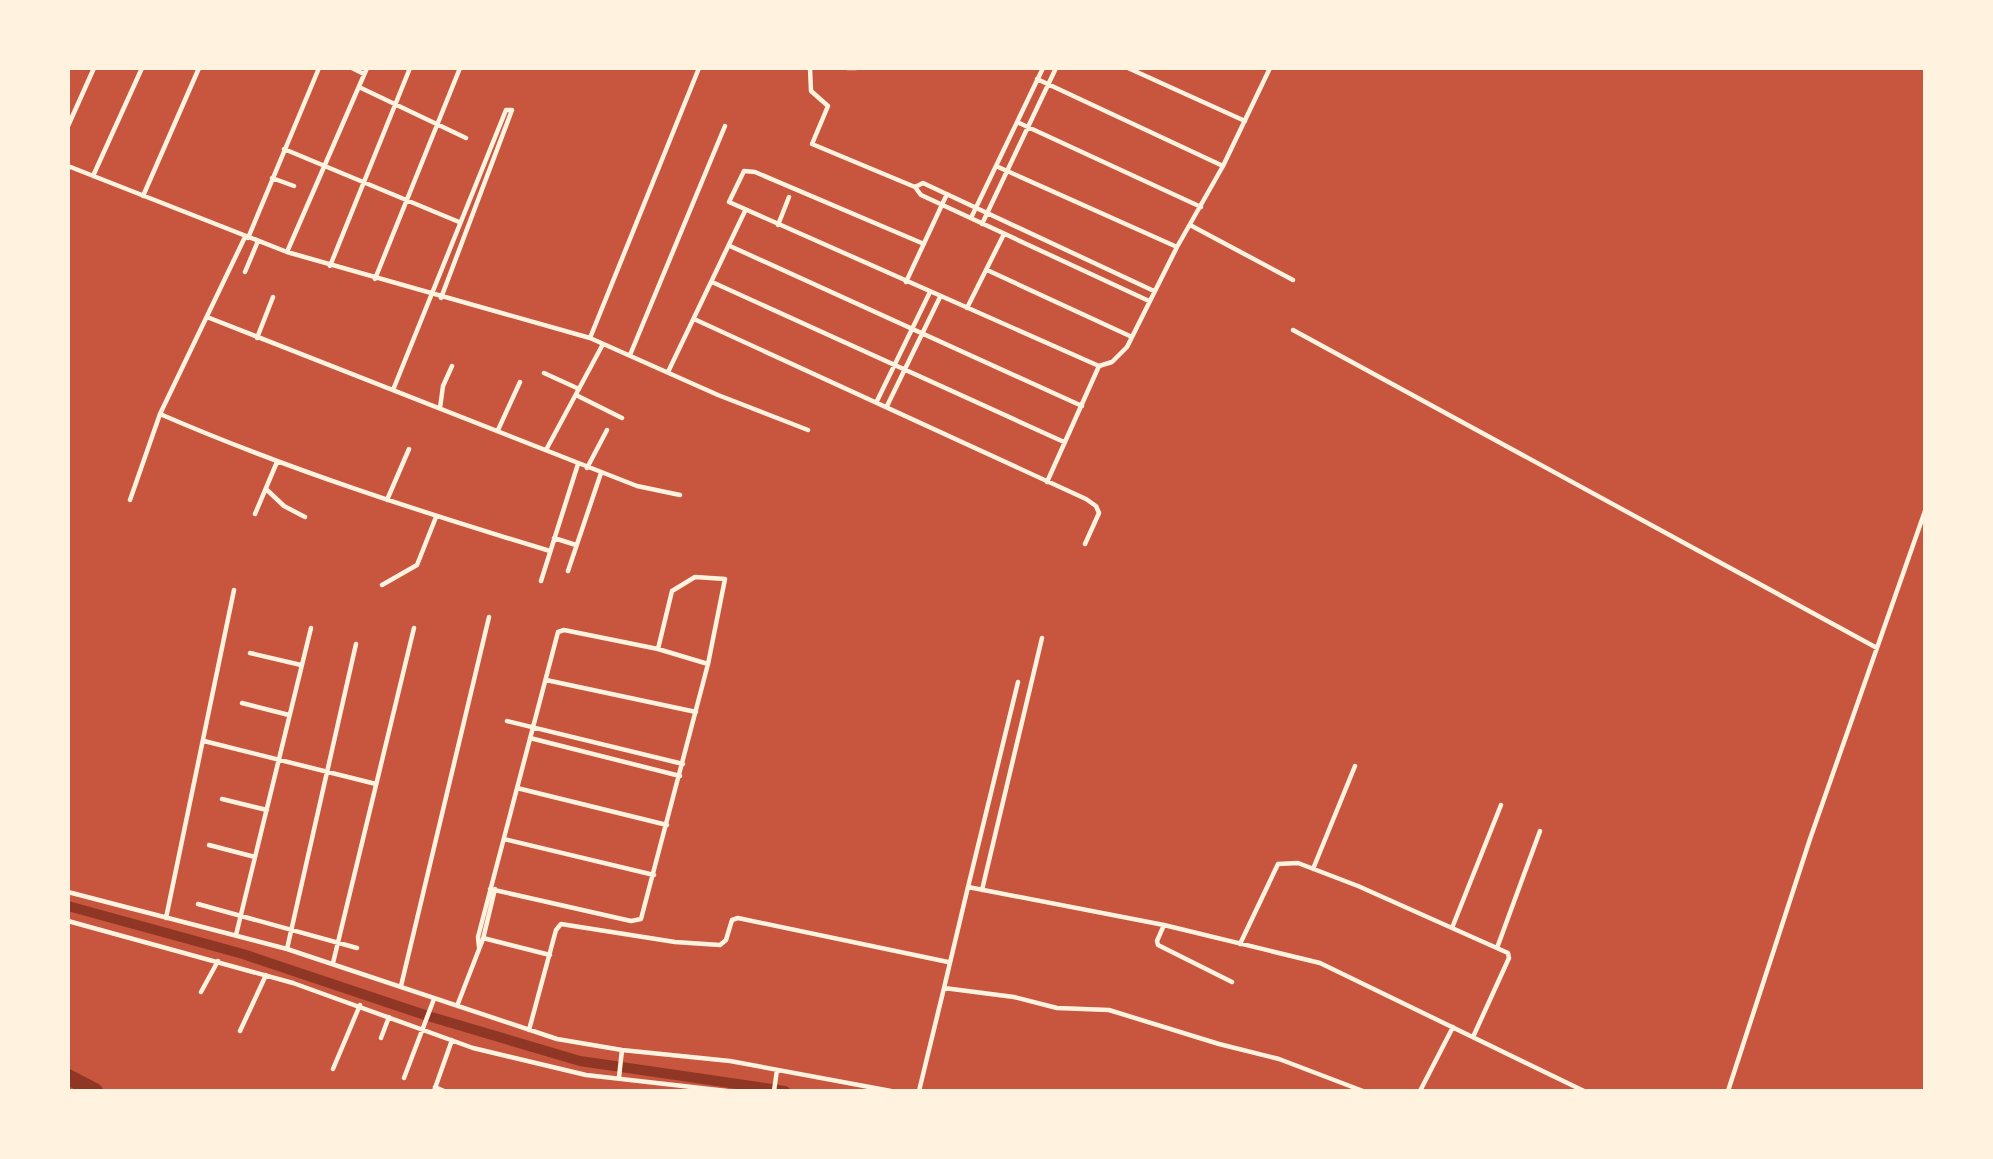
<svg xmlns="http://www.w3.org/2000/svg" width="1993" height="1159" viewBox="0 0 1993 1159" font-family="Barlow,sans-serif">
<style>
.lines{fill:none;stroke-linecap:round;stroke-linejoin:round}
.canal{stroke:#8f3625;stroke-width:10}
.river{stroke:#8f3625;stroke-width:16}
.minor{stroke:#fff3e0;stroke-width:4.5}
</style>
<rect width="100%" height="100%" fill="#c8553d"/>
<g class="lines">
<path class="canal" d="M 68,906 L 243,954 L 428,1016 L 580,1061 L 785,1091"/>
<path class="river" d="M 68,1077 L 95,1091"/>
<path class="minor" d="M 352,68 L 364,74
M 810,68 L 811,91 L 828,106 L 812,144 L 915,187
M 847,68 L 856,68
M 1128,68 L 1245,121
M 1037,79 L 1223,166
M 359,87 L 466,138
M 1017,122 L 1201,207
M 68,126 L 94,68
M 284,149 L 459,222
M 68,166 L 287,252 L 590,338 L 718,395 L 808,430
M 996,166 L 1177,247
M 93,176 L 142,68
M 272,178 L 294,186
M 143,196 L 199,68
M 971,218 L 1043,68
M 982,224 L 1056,68
M 778,225 L 789,197
M 1190,225 L 1293,280
M 248,238 L 319,68
M 924,244 L 755,172 L 744,171 L 729,202 L 1099,366
M 730,246 L 1082,406
M 287,252 L 367,68
M 330,266 L 410,68
M 987,270 L 1132,337
M 245,272 L 258,241
M 375,279 L 460,68
M 712,282 L 1064,442
M 906,282 L 947,194
M 1149,301 L 921,195 L 915,187 L 923,183 L 1154,291
M 967,308 L 1004,234
M 207,317 L 637,486 L 680,495
M 694,319 L 1086,499 L 1096,506 L 1099,513 L 1085,544
M 1293,330 L 1877,648
M 257,338 L 273,297
M 590,338 L 699,68
M 630,355 L 725,126
M 668,372 L 745,211
M 544,373 L 579,389
M 393,390 L 506,110 L 512,110 L 441,298
M 576,395 L 622,418
M 877,401 L 930,292
M 887,406 L 940,297
M 440,408 L 443,386 L 452,366
M 160,414 C 287,469 418,511 550,551
M 498,430 L 520,382
M 546,450 L 603,344
M 587,468 L 607,430
M 1047,482 L 1099,366 L 1112,362 L 1127,347 L 1177,247 L 1223,166 L 1270,68
M 266,489 L 284,506 L 305,517
M 130,500 L 160,414 L 245,237
M 387,500 L 409,449
M 255,514 L 277,462
M 554,538 L 576,545
M 568,571 L 601,473
M 541,581 L 578,464
M 382,585 L 417,565 L 436,517
M 250,653 L 301,665
M 546,680 L 696,712
M 242,703 L 289,715
M 507,721 L 683,764
M 530,738 L 680,776
M 204,741 L 376,784
M 517,788 L 667,825
M 222,799 L 267,810
M 504,839 L 654,875
M 209,845 L 255,857
M 1313,869 L 1355,766
M 968,887 L 1018,682
M 490,889 L 631,921 L 641,919 L 708,664 L 725,579 L 695,577 L 672,591 L 658,649
M 982,890 L 1042,638
M 68,892 L 287,949 L 557,1039 L 622,1050 L 730,1061 L 891,1091
M 198,904 L 357,948
M 166,918 L 234,590
M 68,921 L 293,983 L 473,1048 L 586,1075 L 727,1091
M 1164,925 L 1157,941 L 1158,945 L 1232,982
M 1452,928 L 1501,805
M 236,935 L 311,628
M 483,938 L 550,955
M 1240,944 L 1278,864 L 1298,863 L 1358,886 L 1508,953 L 1509,958 L 1473,1037
M 479,947 L 478,937 L 558,632 L 564,630 L 658,649 L 708,664
M 1497,948 L 1540,831
M 287,949 L 356,644
M 333,963 L 414,628
M 401,986 L 489,617
M 944,988 L 968,887 L 1164,925 L 1320,963 L 1584,1091
M 201,992 L 218,961
M 457,1006 L 483,939 L 495,889
M 529,1030 L 556,930 L 561,924 L 675,942 L 720,945 L 726,940 L 732,920 L 738,918 L 948,962
M 240,1031 L 266,975
M 381,1038 L 389,1017
M 333,1069 L 360,1005
M 619,1077 L 622,1050
M 404,1078 L 434,999
M 435,1087 L 444,1091
M 434,1091 L 452,1040
M 774,1091 L 777,1070
M 919,1091 L 944,988 L 1014,997 L 1057,1008 L 1109,1010 L 1219,1044 L 1279,1059 L 1363,1091
M 1420,1091 L 1453,1027
M 1728,1091 L 1810,839 L 1925,511"/>
</g>
<rect width="1993" height="1159" fill="none" stroke="#fff3e0" stroke-width="140"/>
</svg>
